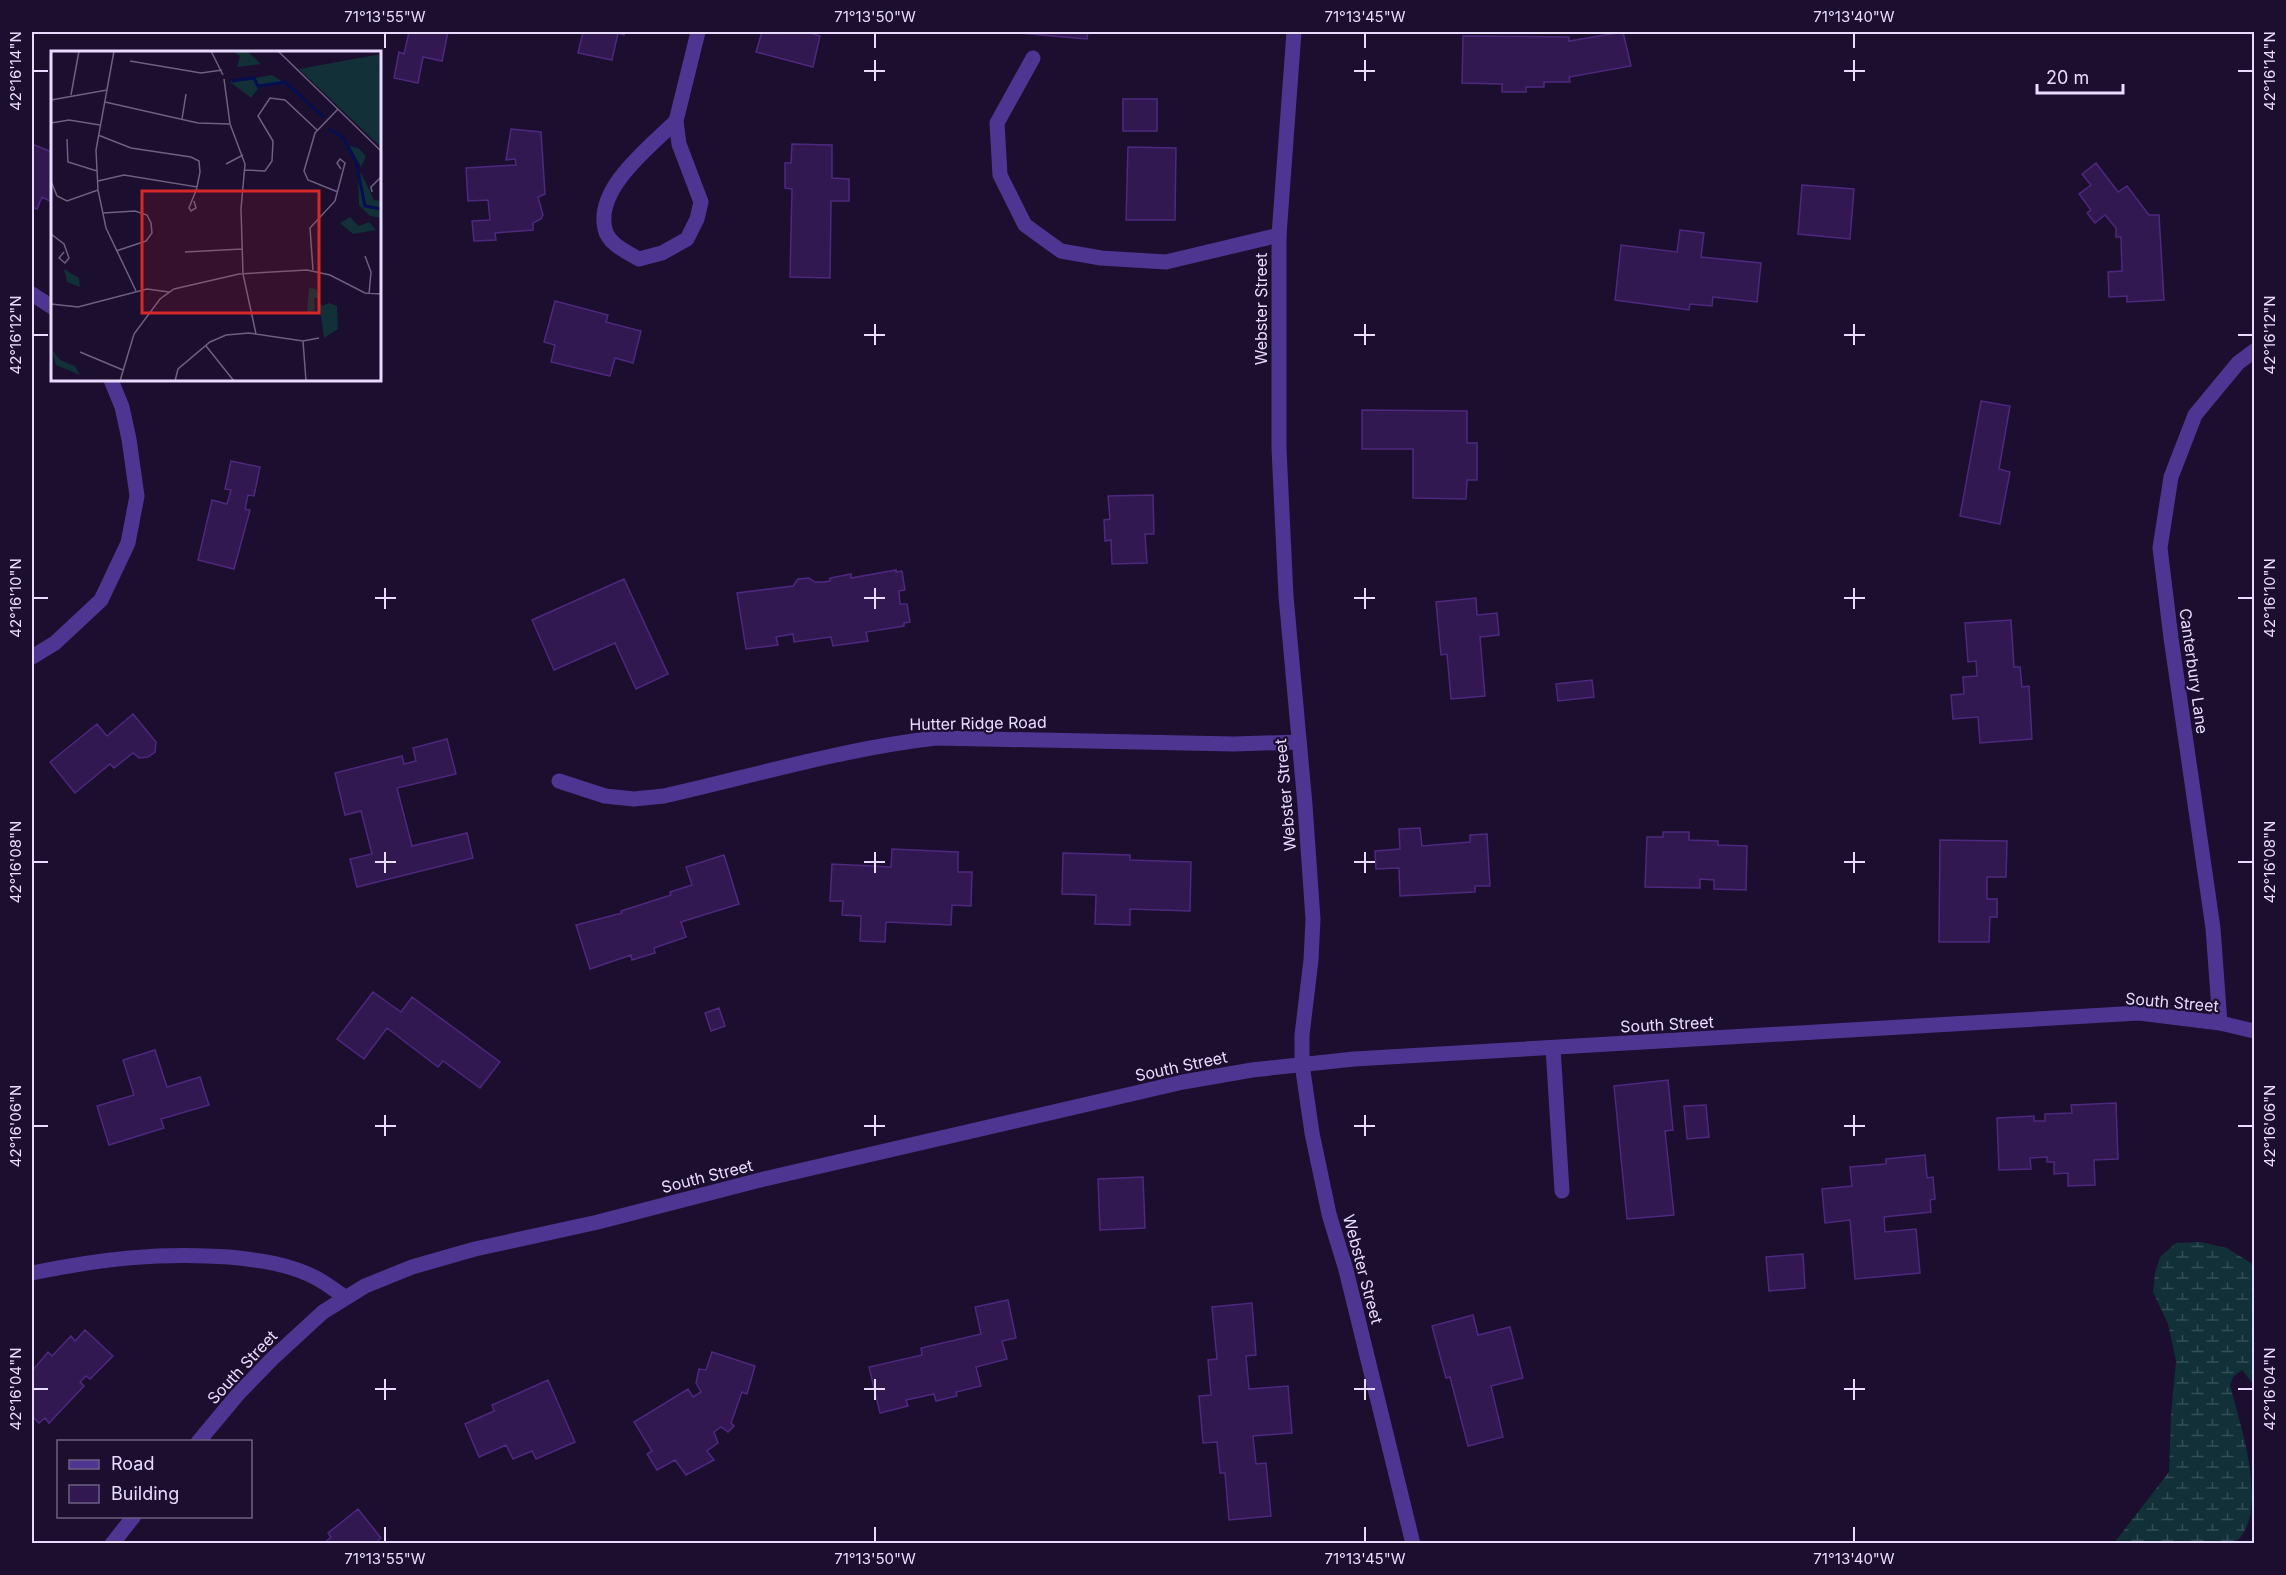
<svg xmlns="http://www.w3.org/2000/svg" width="2286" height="1575" viewBox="0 0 2286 1575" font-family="Inter,sans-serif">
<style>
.wetland{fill:url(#wetland-marsh)}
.building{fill:#311851;stroke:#4e287f;stroke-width:1.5}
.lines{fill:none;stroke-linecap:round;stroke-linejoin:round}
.service{stroke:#4e3591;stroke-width:15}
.minor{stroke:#4e3591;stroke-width:15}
.tertiary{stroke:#4e3591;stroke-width:15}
.ticks{fill:none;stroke:#e8dbff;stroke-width:2}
.labels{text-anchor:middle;stroke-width:4.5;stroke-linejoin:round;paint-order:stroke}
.street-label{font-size:16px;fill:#e8dbff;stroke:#1b0e2e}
.inset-river{fill:none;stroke:#050e50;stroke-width:3}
.inset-road{fill:none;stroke:#6d6082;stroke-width:1.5}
.view{fill:#d62828;fill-opacity:0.15;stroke:#d62828;stroke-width:3}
.inset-edge{fill:none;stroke:#e8dbff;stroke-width:3}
.neatline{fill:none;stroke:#e8dbff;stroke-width:2}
.ticks-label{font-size:15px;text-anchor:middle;fill:#e8dbff}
</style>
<defs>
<pattern id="wetland-marsh" width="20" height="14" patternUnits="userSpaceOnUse" patternTransform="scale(1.5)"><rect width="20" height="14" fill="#113038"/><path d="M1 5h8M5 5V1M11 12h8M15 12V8" fill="none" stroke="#344d56"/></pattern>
</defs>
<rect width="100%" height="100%" fill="#1b0e2e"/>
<path class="wetland" d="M 2201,1242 L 2227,1248 L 2254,1265 L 2254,1385 L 2242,1370 L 2233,1377 L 2230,1385 C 2240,1424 2271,1513 2235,1543 L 2114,1543 L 2169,1472 L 2171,1415 L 2176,1361 L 2168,1324 L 2153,1292 L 2155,1273 L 2160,1257 L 2176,1243 Z"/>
<path class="building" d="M 409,32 L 448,32 L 442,61 L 423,57 L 418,83 L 394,78 L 399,52 L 404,54 Z
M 583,32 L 625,32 L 624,35 L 618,33 L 612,60 L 578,53 Z
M 762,32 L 807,32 L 820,36 L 813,67 L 756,52 Z
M 1007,32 L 1088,32 L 1087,39 Z
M 1623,32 L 1631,66 L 1569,77 L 1570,82 L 1544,82 L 1544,87 L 1526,87 L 1526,92 L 1502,92 L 1502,84 L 1462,83 L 1463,36 L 1569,37 L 1569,41 Z
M 1123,99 L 1157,99 L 1157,131 L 1123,131 Z
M 511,129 L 541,132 L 545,194 L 538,197 L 543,215 L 541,219 L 533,223 L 533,230 L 495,233 L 496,240 L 474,241 L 472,221 L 490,220 L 488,200 L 468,201 L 466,168 L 516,165 L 515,159 L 506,160 Z
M 32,144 L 52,152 L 52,202 L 42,197 L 37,209 L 32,207 Z
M 792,144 L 832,145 L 832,178 L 849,179 L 849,201 L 831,201 L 830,278 L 790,277 L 792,189 L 785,188 L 785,163 L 791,163 Z
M 1128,147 L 1176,148 L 1175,220 L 1126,220 Z
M 2096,163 L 2118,192 L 2127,186 L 2149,215 L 2159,215 L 2164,300 L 2127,302 L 2127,296 L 2109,297 L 2108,272 L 2122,271 L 2121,237 L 2116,237 L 2116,228 L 2105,215 L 2095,223 L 2087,213 L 2091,210 L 2079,194 L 2091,185 L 2082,174 Z
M 1802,185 L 1854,189 L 1850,239 L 1798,234 Z
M 1680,230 L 1704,233 L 1701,257 L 1761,263 L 1757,302 L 1713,297 L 1712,306 L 1690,304 L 1689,310 L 1615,300 L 1621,245 L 1677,252 Z
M 555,301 L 608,315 L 606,322 L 641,331 L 633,363 L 615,358 L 610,376 L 551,362 L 555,345 L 544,342 Z
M 1981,401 L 2010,406 L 1999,469 L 2010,472 L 2000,524 L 1960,516 Z
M 1362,410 L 1467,411 L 1467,443 L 1477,443 L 1477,480 L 1467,480 L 1466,499 L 1413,498 L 1413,449 L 1362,449 Z
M 231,461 L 260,467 L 254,496 L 248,495 L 245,509 L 250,510 L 234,569 L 198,560 L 212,500 L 227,504 L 231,490 L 225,489 Z
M 1153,495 L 1154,534 L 1145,534 L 1147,563 L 1112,564 L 1111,540 L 1105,541 L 1104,520 L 1110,519 L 1108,496 Z
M 896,570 L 896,572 L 902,571 L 905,590 L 899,591 L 900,604 L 907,604 L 910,622 L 904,623 L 904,626 L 866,632 L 868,641 L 833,646 L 831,637 L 794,642 L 793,634 L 776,637 L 778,645 L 746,649 L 737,593 L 793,586 L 798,579 L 809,578 L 815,582 L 824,582 L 830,581 L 830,578 L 851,574 L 851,578 Z
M 624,579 L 668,674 L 636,689 L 615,643 L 554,670 L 532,620 Z
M 1476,598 L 1477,615 L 1497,613 L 1499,635 L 1480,637 L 1485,696 L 1451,699 L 1447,654 L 1441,655 L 1436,602 Z
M 2011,620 L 2014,667 L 2020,667 L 2022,687 L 2029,686 L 2032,739 L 1980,743 L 1978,717 L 1953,719 L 1951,695 L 1964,694 L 1963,677 L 1977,676 L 1976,661 L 1968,662 L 1965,623 Z
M 1592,680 L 1594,697 L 1558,701 L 1556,684 Z
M 133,714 L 156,742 L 155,752 L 148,757 L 139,758 L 133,753 L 114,768 L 110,764 L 75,793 L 50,762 L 97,724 L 107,736 Z
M 447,739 L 456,774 L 397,788 L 412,846 L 467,833 L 473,858 L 357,887 L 350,859 L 372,854 L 361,811 L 345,815 L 335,773 L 402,756 L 404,764 L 416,761 L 413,748 Z
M 1420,828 L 1422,846 L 1470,842 L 1470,835 L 1487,834 L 1490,886 L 1475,886 L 1475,892 L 1400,896 L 1399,868 L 1376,869 L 1375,851 L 1400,849 L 1399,829 Z
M 1663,832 L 1689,832 L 1689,840 L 1718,841 L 1718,845 L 1747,846 L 1746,890 L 1714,889 L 1714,880 L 1700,879 L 1700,888 L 1645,887 L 1647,837 L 1663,837 Z
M 1940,840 L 2007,841 L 2006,877 L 1987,877 L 1987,899 L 1997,899 L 1997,917 L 1990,917 L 1989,942 L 1939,942 Z
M 892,849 L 958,852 L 958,872 L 972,872 L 971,906 L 952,905 L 951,925 L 886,922 L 885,942 L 860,941 L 861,916 L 842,915 L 843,901 L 830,901 L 832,864 L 891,867 Z
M 1063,853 L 1130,855 L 1130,860 L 1191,862 L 1190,911 L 1130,909 L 1130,925 L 1095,924 L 1096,895 L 1062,894 Z
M 724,855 L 739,904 L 681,922 L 686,937 L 654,948 L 655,953 L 632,960 L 631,955 L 590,969 L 576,925 L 622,913 L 621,911 L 671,895 L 670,892 L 692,885 L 686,867 Z
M 373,992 L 401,1012 L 412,997 L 500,1062 L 480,1088 L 443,1061 L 438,1067 L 387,1028 L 364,1059 L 337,1039 Z
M 719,1008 L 725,1026 L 711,1031 L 705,1013 Z
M 155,1050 L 167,1087 L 200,1077 L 209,1105 L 161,1119 L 164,1128 L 109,1145 L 97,1106 L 134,1095 L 123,1060 Z
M 1668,1080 L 1673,1130 L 1665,1131 L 1674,1215 L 1627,1219 L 1614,1086 Z
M 2116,1103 L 2118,1159 L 2094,1160 L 2095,1185 L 2068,1186 L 2068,1173 L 2054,1174 L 2054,1162 L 2047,1162 L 2047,1157 L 2030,1158 L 2031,1169 L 1999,1170 L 1997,1118 L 2034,1116 L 2034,1121 L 2045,1121 L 2045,1114 L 2072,1113 L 2071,1105 Z
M 1706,1105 L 1709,1137 L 1687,1139 L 1684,1106 Z
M 1925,1155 L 1927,1178 L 1933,1177 L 1935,1199 L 1930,1200 L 1931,1212 L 1884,1217 L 1885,1232 L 1916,1229 L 1920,1273 L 1855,1279 L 1850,1220 L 1825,1223 L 1822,1189 L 1852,1186 L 1850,1167 L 1886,1164 L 1886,1159 Z
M 1143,1177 L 1145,1228 L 1100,1230 L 1098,1179 Z
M 1803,1254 L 1805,1288 L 1769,1291 L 1766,1257 Z
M 1008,1300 L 1016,1338 L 1002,1341 L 1007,1359 L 976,1367 L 981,1386 L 956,1392 L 957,1396 L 936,1401 L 934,1394 L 906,1400 L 908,1406 L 880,1413 L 869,1367 L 922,1355 L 921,1348 L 981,1334 L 975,1307 Z
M 1252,1303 L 1256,1355 L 1246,1356 L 1249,1389 L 1288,1386 L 1292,1433 L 1253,1436 L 1256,1464 L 1266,1463 L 1271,1516 L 1229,1520 L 1225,1473 L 1220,1473 L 1217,1442 L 1203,1443 L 1199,1396 L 1211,1395 L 1208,1360 L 1217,1359 L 1212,1307 Z
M 1473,1315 L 1478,1335 L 1510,1327 L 1523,1378 L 1491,1386 L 1503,1437 L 1468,1446 L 1450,1377 L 1446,1378 L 1432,1326 Z
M 85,1330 L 113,1356 L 90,1379 L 86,1376 L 80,1382 L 84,1386 L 49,1423 L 45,1418 L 39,1423 L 32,1416 L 32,1371 L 48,1352 L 52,1356 L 71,1336 L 75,1341 Z
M 712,1352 L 755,1366 L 747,1394 L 742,1392 L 731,1423 L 734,1426 L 728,1432 L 721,1427 L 714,1432 L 718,1443 L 707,1451 L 714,1460 L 686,1475 L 675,1460 L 657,1470 L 647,1454 L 652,1451 L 634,1422 L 688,1389 L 693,1397 L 701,1392 L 696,1383 L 699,1369 L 706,1370 Z
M 548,1380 L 575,1442 L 536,1459 L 532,1451 L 513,1459 L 506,1445 L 479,1457 L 465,1424 L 494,1411 L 492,1405 Z
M 358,1509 L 381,1538 L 374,1544 L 323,1544 L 331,1537 L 328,1533 Z"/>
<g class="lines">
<path class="service" d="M 1033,58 L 997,123 L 1000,175 L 1025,225 L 1061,251 L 1101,258 L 1166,262 L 1279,235
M 1553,1048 L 1562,1191"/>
<path class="minor" d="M 676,121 C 651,146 595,188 605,229 C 608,244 627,252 639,259 L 662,253 L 687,239 L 697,219 L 701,202 L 679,144 L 676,121 L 698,32
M 32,294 L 52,307
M 32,657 L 55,643 L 101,600 L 128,543 L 137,496 L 129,439 L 122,407 L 111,380
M 559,781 L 605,796 L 634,799 L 664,796 C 753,776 846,748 936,738 L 1234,744 L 1299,742
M 2220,1023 L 2213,928 L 2171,638 L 2160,548 L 2171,477 L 2195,415 L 2238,363 L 2254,351
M 1302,1064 L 1312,1133 L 1329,1214 L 1346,1270 L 1413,1544"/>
<path class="tertiary" d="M 1294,32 L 1279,235 L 1279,449 L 1286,596 L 1305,805 L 1313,919 L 1311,960 L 1302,1035 L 1302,1064
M 32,1273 C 100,1259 159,1252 229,1257 C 259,1260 291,1264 318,1279 C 327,1284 336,1291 345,1297
M 198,1442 L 239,1393 L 273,1358 L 323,1312 L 365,1286 L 412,1267 L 475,1249 L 598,1222 L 760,1180 L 1183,1082 L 1252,1070 L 1354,1059 L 2139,1013 L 2220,1023 L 2254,1031
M 112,1544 L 134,1516"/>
</g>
<path class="ticks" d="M 385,33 L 385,48M 875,33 L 875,48M 1365,33 L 1365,48M 1854,33 L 1854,48M 875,60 L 875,81M 1365,60 L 1365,81M 1854,60 L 1854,81M 33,71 L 48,71M 864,71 L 885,71M 1354,71 L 1375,71M 1844,71 L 1865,71M 2238,71 L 2253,71M 875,324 L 875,345M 1365,324 L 1365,345M 1854,324 L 1854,345M 33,335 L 48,335M 864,335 L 885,335M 1354,335 L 1375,335M 1844,335 L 1865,335M 2238,335 L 2253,335M 385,588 L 385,609M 875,588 L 875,609M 1365,588 L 1365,609M 1854,588 L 1854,609M 33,598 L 48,598M 375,598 L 396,598M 864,598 L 885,598M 1354,598 L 1375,598M 1844,598 L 1865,598M 2238,598 L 2253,598M 385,852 L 385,873M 875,852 L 875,873M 1365,852 L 1365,873M 1854,852 L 1854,873M 33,862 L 48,862M 375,862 L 396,862M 864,862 L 885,862M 1354,862 L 1375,862M 1844,862 L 1865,862M 2238,862 L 2253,862M 385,1115 L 385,1136M 875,1115 L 875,1136M 1365,1115 L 1365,1136M 1854,1115 L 1854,1136M 33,1126 L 48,1126M 375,1126 L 396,1126M 864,1126 L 885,1126M 1354,1126 L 1375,1126M 1844,1126 L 1865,1126M 2238,1126 L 2253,1126M 385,1379 L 385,1400M 875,1379 L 875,1400M 1365,1379 L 1365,1400M 1854,1379 L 1854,1400M 33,1389 L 48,1389M 375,1389 L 396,1389M 864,1389 L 885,1389M 1354,1389 L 1375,1389M 1844,1389 L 1865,1389M 2238,1389 L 2253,1389M 385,1527 L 385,1542M 875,1527 L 875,1542M 1365,1527 L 1365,1542M 1854,1527 L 1854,1542"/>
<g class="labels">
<g class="street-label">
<text transform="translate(1261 309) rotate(-90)" y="6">Webster Street</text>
<text transform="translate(2194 671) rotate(82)" y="6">Canterbury Lane</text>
<text transform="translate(978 723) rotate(-1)" y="6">Hutter Ridge Road</text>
<text transform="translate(1285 795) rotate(-95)" y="6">Webster Street</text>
<text transform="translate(2172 1002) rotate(5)" y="6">South Street</text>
<text transform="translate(1667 1024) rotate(-3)" y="6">South Street</text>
<text transform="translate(1181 1066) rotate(-12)" y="6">South Street</text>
<text transform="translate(707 1176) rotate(-14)" y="6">South Street</text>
<text transform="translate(1363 1269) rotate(75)" y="6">Webster Street</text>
<text transform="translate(242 1367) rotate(-47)" y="6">South Street</text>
</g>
</g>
<g transform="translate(51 51)">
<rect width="330" height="330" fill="#1b0e2e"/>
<path d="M 182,0 L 196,0 L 210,13 L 186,16 L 189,5 ZM 221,24 L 232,31 L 208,36 L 200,47 L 179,31 ZM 298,95 L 307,97 L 315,105 L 310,116 ZM 310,122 L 323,149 L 330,150 L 330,167 L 319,165 L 308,154 L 307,123 ZM 299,166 L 308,175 L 318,171 L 325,179 L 302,183 L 289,172 ZM 13,218 L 28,227 L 29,236 L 16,231 ZM 258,237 L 265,238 L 268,247 L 263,247 L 264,259 L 256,262 ZM 268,251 L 271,255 L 278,252 L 286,255 L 287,278 L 273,287 ZM 0,298 L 9,309 L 24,315 L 29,324 L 5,314 Z" fill="#113038"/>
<path d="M 330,3 L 330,96 L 248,18 Z" fill="#113038"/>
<path d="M 330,7 L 326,20 L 330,33 L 323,23 L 297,48 L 275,25 L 299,11 L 312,13 L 323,22 ZM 323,30 L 330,38 L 330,51 L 313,67 L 299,54 Z" fill="#113038"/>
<path class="inset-river" d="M 181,30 L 203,27 L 207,35 L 234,31 L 273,66M 278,78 L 292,86 L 305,110 L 314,155 L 330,158"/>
<path class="inset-road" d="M 63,0 L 45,99 L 47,139 L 55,177 L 85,240M 160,0 L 172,24M 227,0 L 330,100M 79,10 L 150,22 L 171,19M 173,28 L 179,73 L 194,113 L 190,158 L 192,223 L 205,283M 20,44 L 28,0M 0,49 L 56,39M 54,51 L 147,72 L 179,73M 131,68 L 135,43M 0,72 L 18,69 L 49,74M 16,88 L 17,111 L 46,120M 175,113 L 192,104M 194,119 L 214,120 L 221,110 L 222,90 L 207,65 L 219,47 L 234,49 L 266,79M 0,130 L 6,145 L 16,150 L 47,139M 47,130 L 73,124 L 146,136 L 149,121 L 148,110 L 140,106 L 80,97 L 47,84M 287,141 L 257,129 L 253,120 L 264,82 L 287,58M 321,141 L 320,136 L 330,126M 143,150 L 145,157 L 140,160 L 138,157 L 146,137M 52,162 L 84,160 L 96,164 L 100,172 L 101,182 L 95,190 L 65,200M 0,183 L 13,193 L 18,207 L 14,212 L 8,207 L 13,201M 134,201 L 191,198M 314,205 L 320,221 L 318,243M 262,219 L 259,177 L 284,150 L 294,112 L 289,108 L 286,112 L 290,118M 0,253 L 27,256 L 96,238 L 118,241M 252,290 L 255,330M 155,295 L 183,330M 29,301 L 72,319M 69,330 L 83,283 L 109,248 L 123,238 L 188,223 L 256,219 L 279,224 L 314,242 L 330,243M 124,330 L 127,318 L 159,291 L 175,284 L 198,282 L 252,290 L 268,287"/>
<path class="view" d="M 91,140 L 268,140 L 268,262 L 91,262 Z"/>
<rect width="330" height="330" class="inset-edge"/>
</g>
<rect width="2286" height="1575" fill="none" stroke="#1b0e2e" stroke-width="66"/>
<rect x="57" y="1440" width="195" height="78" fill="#1b0e2e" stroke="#6d6082" stroke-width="1.5"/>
<rect x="69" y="1460" width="30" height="9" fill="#4e3591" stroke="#6d6082" stroke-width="1.5"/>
<text x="111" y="1470" font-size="18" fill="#e8dbff">Road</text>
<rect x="69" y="1485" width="30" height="18" fill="#311851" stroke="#6d6082" stroke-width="1.5"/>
<text x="111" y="1500" font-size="18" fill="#e8dbff">Building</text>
<path d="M2037 84v9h86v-9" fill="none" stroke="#e8dbff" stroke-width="3"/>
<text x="2046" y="84" font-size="18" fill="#e8dbff" stroke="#1b0e2e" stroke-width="4.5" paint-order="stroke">20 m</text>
<rect x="33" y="33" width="2220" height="1509" class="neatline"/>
<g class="ticks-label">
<text x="385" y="22">71°13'55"W</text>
<text x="875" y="22">71°13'50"W</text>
<text x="1365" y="22">71°13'45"W</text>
<text x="1854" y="22">71°13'40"W</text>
<text transform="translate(16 71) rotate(-90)" y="5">42°16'14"N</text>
<text transform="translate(2270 71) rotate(-90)" y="5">42°16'14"N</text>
<text transform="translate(16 335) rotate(-90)" y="5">42°16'12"N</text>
<text transform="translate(2270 335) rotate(-90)" y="5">42°16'12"N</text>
<text transform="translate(16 598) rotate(-90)" y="5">42°16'10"N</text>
<text transform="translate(2270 598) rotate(-90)" y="5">42°16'10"N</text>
<text transform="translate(16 862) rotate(-90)" y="5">42°16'08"N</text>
<text transform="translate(2270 862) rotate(-90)" y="5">42°16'08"N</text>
<text transform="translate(16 1126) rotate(-90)" y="5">42°16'06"N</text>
<text transform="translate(2270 1126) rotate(-90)" y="5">42°16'06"N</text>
<text transform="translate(16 1389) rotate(-90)" y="5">42°16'04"N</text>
<text transform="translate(2270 1389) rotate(-90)" y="5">42°16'04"N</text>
<text x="385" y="1564">71°13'55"W</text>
<text x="875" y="1564">71°13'50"W</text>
<text x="1365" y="1564">71°13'45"W</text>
<text x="1854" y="1564">71°13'40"W</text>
</g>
</svg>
